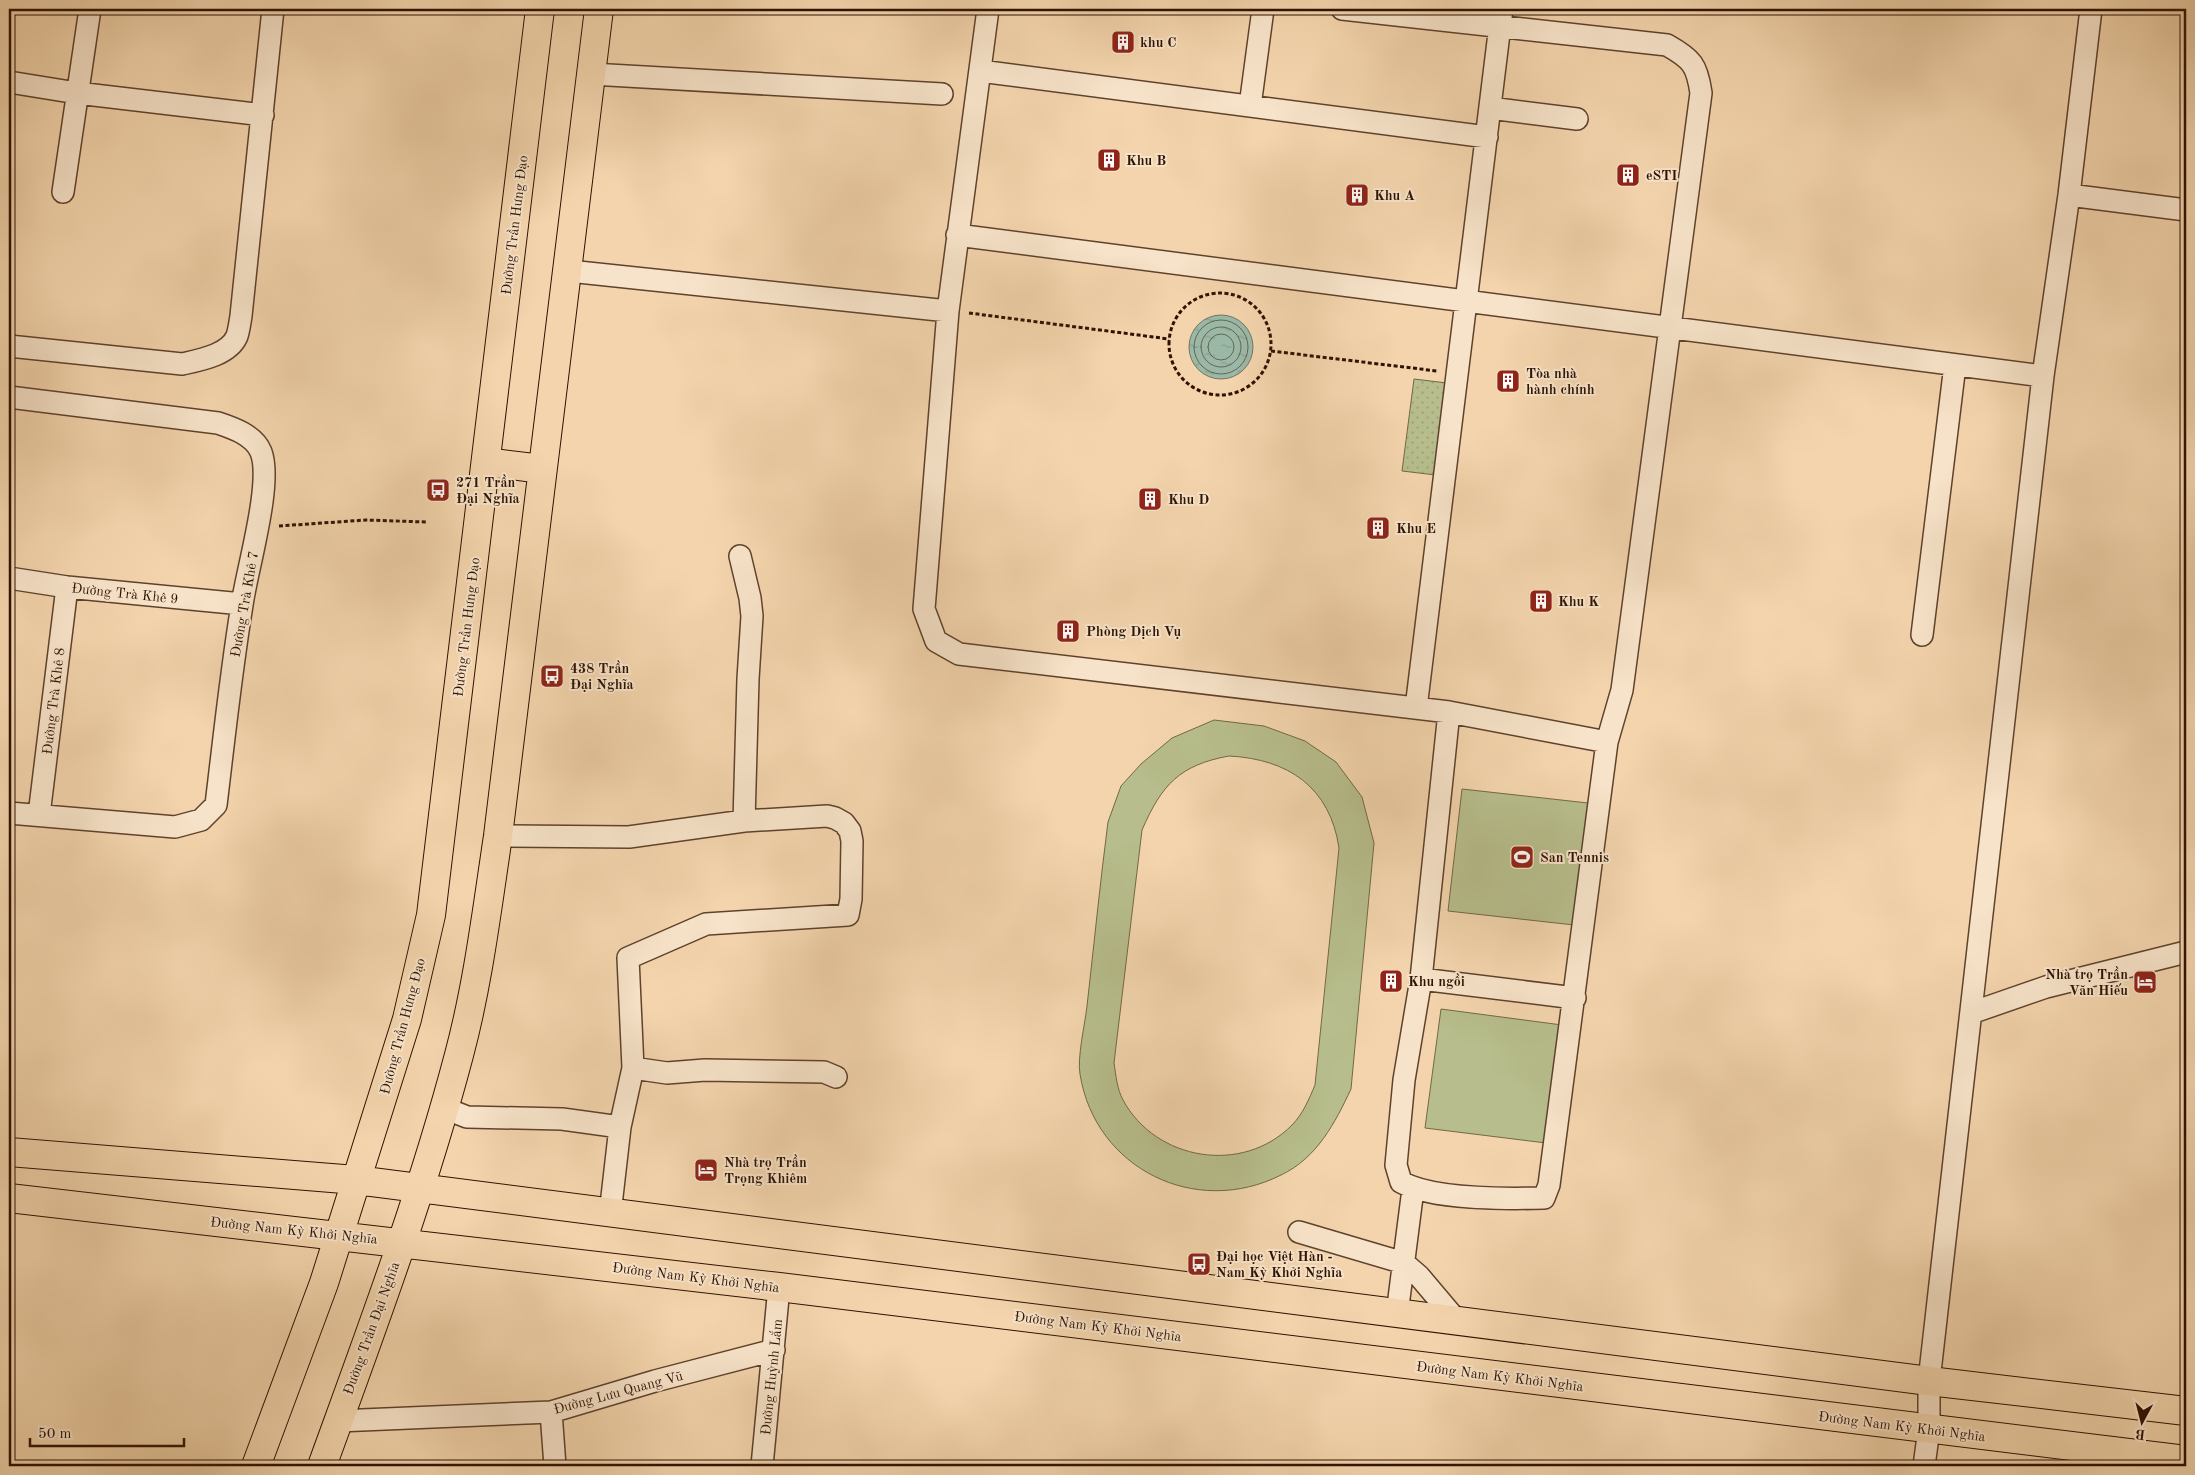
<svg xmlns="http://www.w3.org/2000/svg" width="2195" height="1475" viewBox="0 0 2195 1475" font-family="'Old Standard TT',serif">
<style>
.grass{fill:url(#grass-dots);stroke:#726847}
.green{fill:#b7bd8c;stroke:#726847;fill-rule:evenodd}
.water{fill:url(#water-ripples);stroke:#6f7665}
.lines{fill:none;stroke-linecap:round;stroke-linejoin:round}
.shore{stroke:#646554;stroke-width:1}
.minor-casing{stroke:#5f422c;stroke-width:24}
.major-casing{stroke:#2e1202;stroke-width:30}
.path{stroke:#2e1202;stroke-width:3;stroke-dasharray:4 2.5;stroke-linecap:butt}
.minor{stroke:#f7e3c9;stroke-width:21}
.major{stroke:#f3d4ac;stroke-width:28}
.labels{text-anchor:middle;stroke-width:4;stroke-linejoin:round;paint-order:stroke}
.poi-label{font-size:14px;font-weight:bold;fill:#2e1202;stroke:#f7e3c9;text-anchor:start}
.street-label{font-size:14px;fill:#2e1202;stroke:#f7e3c9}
</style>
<defs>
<pattern id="grass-dots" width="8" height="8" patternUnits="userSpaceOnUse" patternTransform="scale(1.25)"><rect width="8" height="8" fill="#b7bd8c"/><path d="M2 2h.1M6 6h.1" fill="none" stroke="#9ea177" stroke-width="1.8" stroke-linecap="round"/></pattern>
<pattern id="water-ripples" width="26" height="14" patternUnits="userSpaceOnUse" patternTransform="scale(1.25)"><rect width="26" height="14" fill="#9bb8a7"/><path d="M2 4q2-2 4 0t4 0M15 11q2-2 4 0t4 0" fill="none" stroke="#869d8e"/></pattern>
</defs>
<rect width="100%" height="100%" fill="#f3d4ac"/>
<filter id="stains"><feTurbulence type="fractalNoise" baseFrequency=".004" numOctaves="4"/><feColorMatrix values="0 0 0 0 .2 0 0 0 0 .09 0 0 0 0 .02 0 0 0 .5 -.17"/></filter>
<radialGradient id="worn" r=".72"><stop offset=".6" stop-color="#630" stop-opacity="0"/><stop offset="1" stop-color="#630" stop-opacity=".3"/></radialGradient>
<path class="grass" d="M 1414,379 L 1447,383 L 1436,475 L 1402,471 Z"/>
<path class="green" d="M 1214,720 L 1264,726 L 1305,741 L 1336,762 L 1362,797 L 1374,843 L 1351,1089 C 1335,1123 1317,1158 1281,1175 C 1196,1218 1095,1169 1080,1074 C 1077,1058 1085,1024 1087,1006 C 1094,945 1100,883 1108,822 L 1121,786 L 1141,764 L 1172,738 ZM 1229,756 C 1288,759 1330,787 1339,848 L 1315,1085 C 1309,1099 1303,1114 1292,1125 C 1243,1175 1156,1161 1123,1100 C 1117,1089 1116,1076 1114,1063 L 1142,830 C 1162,784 1180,765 1229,756 Z
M 1462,789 L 1597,804 L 1583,926 L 1448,911 Z
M 1441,1009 L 1562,1025 L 1546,1143 L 1425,1128 Z"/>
<path class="water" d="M1189 347a32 32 0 1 1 64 0a32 32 0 1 1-64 0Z"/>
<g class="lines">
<path class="shore" d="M1194 347a27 27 0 1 1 54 0a27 27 0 1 1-54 0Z
M1201 347a20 20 0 1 1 40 0a20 20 0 1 1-40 0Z
M1208 347a13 13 0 1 1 26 0a13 13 0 1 1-26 0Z"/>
<g class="minor-casing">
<path id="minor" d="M 988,9 L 948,311 L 924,609 L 936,641 L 959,654 L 1449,712 L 1607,742 L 1622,690 L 1701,93 C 1697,65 1692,59 1667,45 L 1342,9
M 980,71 L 1487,137
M 591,74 L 942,94
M 9,82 L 77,93 L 263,115
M 1250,106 L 1263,9
M 1490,108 L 1577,119
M 63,192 L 90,9
M 2069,195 L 2186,210
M 957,235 L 2043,376
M 569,271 L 948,311
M 9,346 L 182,364 C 200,360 229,355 237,336 C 239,330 240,322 241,316 L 273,9
M 9,397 L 218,423 C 233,428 254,435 261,452 C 273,483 247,569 242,605 C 231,672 224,739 216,805 L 201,820 L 175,827 L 9,813
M 740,556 L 750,598 L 752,616 L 748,679 L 744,821
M 9,578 L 67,587 L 242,604
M 1922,635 L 1955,365
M 1416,708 L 1502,9
M 1449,712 L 1421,979 L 1404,1080 L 1396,1165 L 1401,1182 C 1433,1200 1507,1199 1544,1198 L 1549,1185 L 1607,742
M 39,815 L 67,587
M 498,836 L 629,837 L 744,821 L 827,816 L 835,818 L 844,823 L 850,831 L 852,841 L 851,899 L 848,915 L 706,924 L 628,958 L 633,1068 L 620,1127 L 610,1214
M 1421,979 L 1575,998
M 1971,1013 L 2046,987 L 2186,952
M 633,1068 L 667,1073 L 705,1070 L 824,1072 L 836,1077
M 444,1108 L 467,1117 L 562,1119 L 620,1127
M 1299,1232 L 1404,1263 L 1419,1276 L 1457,1321
M 1397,1314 L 1413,1189
M 551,1412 L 555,1466
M 338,1421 L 551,1412 L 655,1381 L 774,1350
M 762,1466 L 779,1287
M 1924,1466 L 1929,1429 L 1929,1381 L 2043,376 L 2069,195 L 2091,9"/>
</g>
<g class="major-casing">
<path id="major" d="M 486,462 L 542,469
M 9,1152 L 356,1180 L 1929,1381 L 2186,1411
M 9,1198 L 779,1287 L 2186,1460
M 256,1466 L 324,1283 L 407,1019 L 431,915 L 540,9
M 322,1466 C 371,1331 422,1195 459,1055 C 478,984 487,909 498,836 L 599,9"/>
</g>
<path class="path" d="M1169 344a51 51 0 1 1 102 0a51 51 0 1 1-102 0Z
M 969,313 L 1169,339
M 1271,351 L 1437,371
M 279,526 L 366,520 L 426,522"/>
<use href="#minor" class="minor"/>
<use href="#major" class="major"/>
</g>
<defs>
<g id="building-square" transform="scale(1.25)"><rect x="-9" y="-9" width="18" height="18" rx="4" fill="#8f2418" stroke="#f7e3c9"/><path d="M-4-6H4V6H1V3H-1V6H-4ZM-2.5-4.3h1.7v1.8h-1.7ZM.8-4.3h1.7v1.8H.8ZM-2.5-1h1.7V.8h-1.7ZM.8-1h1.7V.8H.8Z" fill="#fff"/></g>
<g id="bus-square" transform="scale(1.25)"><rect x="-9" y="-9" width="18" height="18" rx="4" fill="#8f2418" stroke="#f7e3c9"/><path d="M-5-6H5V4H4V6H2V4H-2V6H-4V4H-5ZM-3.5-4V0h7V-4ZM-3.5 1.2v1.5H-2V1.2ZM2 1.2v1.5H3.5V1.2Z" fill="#fff"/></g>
<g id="stadium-square" transform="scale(1.25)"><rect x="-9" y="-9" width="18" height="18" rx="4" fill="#8f2418" stroke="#f7e3c9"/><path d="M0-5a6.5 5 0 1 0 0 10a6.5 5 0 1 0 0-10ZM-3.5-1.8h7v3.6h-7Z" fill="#fff"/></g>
<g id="hotel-square" transform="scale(1.25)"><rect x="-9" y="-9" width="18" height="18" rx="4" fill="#8f2418" stroke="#f7e3c9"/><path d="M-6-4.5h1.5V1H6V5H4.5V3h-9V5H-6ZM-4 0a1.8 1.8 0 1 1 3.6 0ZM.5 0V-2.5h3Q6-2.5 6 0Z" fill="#fff"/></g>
</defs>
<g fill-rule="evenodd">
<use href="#building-square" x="1123" y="42"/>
<use href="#building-square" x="1109" y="160"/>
<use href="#building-square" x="1628" y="175"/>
<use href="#building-square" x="1357" y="195"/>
<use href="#building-square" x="1508" y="381"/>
<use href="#bus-square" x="438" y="490"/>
<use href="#building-square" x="1150" y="499"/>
<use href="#building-square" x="1378" y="528"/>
<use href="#building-square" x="1541" y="601"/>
<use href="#building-square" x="1068" y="631"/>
<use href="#bus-square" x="552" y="676"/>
<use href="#stadium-square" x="1522" y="857"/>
<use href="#building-square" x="1391" y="981"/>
<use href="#hotel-square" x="2145" y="982"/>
<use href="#hotel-square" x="706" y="1170"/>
<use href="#bus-square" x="1199" y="1264"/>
</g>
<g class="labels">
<g class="poi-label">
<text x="1140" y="47">khu C</text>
<text x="1126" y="165">Khu B</text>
<text x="1646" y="180">eSTI</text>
<text x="1374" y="200">Khu A</text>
<text x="1526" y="378">Tòa nhà<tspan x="1526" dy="16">hành chính</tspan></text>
<text x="456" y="487">271 Trần<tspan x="456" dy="16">Đại Nghĩa</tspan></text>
<text x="1168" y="504">Khu D</text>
<text x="1396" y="533">Khu E</text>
<text x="1558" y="606">Khu K</text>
<text x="1086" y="636">Phòng Dịch Vụ</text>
<text x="570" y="673">438 Trần<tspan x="570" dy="16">Đại Nghĩa</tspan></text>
<text x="1540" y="862">San Tennis</text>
<text x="2128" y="979" text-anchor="end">Nhà trọ Trần<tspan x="2128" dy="16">Văn Hiếu</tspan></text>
<text x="1408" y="986">Khu ngồi</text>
<text x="724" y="1167">Nhà trọ Trần<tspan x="724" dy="16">Trọng Khiêm</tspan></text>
<text x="1216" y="1261">Đại học Việt Hàn -<tspan x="1216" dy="16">Nam Kỳ Khởi Nghĩa</tspan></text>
</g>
<g class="street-label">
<text transform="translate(514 225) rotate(-83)" y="5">Đường Trần Hưng Đạo</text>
<text transform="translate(125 593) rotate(6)" y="5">Đường Trà Khê 9</text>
<text transform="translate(244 604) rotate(-80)" y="5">Đường Trà Khê 7</text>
<text transform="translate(466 627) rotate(-83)" y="5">Đường Trần Hưng Đạo</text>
<text transform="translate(53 701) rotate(-83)" y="5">Đường Trà Khê 8</text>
<text transform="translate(402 1026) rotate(-75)" y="5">Đường Trần Hưng Đạo</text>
<text transform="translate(294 1230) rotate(6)" y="5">Đường Nam Kỳ Khởi Nghĩa</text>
<text transform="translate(696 1277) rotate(7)" y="5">Đường Nam Kỳ Khởi Nghĩa</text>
<text transform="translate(1098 1326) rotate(7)" y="5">Đường Nam Kỳ Khởi Nghĩa</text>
<text transform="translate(371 1328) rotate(-70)" y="5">Đường Trần Đại Nghĩa</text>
<text transform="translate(1500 1376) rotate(7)" y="5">Đường Nam Kỳ Khởi Nghĩa</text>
<text transform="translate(771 1377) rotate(-84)" y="5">Đường Huỳnh Lắm</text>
<text transform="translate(618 1392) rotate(-15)" y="5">Đường Lưu Quang Vũ</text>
<text transform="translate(1902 1426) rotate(7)" y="5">Đường Nam Kỳ Khởi Nghĩa</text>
</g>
</g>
<rect width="2195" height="1475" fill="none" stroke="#f3d4ac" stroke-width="30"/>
<rect x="10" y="10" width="2175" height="1455" fill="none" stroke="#2e1202" stroke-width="2.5"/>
<rect x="15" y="15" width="2165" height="1445" fill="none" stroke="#2e1202"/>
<g transform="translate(2142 1422) rotate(187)" stroke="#f7e3c9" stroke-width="4" paint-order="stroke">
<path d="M0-4L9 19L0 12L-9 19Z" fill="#2e1202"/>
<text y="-8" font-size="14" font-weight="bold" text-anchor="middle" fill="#2e1202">B</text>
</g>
<path d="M30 1438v8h154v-8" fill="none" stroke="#2e1202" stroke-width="2.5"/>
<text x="38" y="1438" font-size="15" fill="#2e1202" stroke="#f7e3c9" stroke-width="4" paint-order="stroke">50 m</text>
<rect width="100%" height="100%" filter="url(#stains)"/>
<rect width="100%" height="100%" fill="url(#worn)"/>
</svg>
